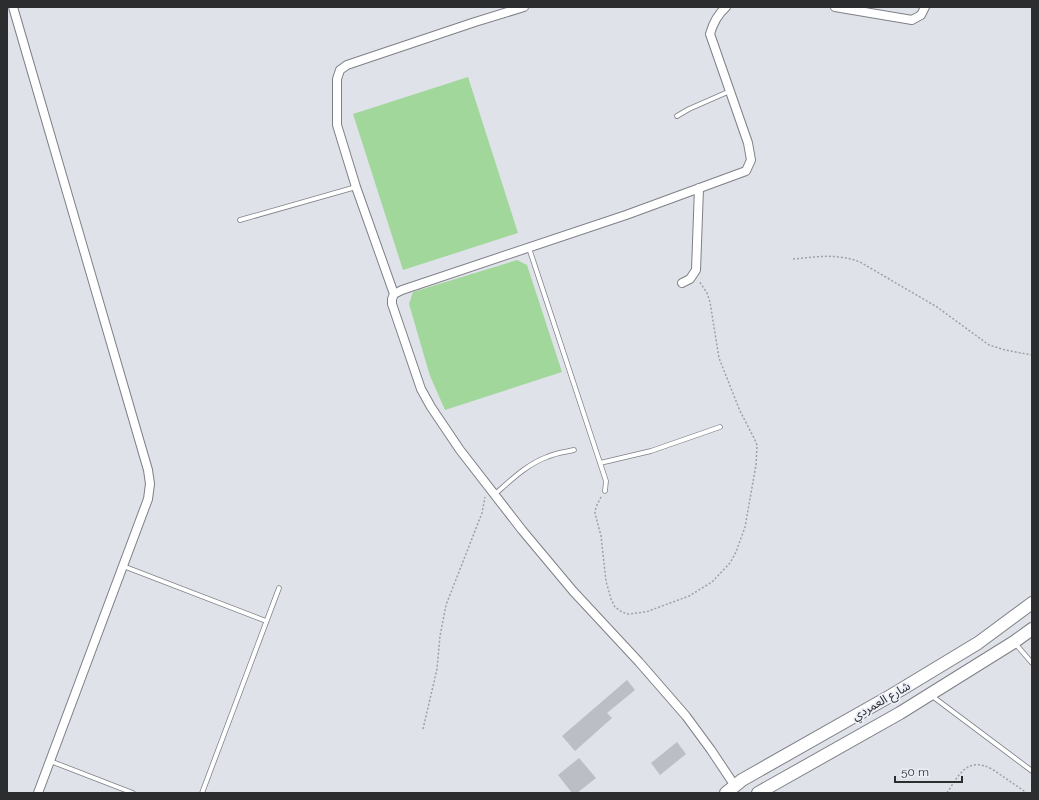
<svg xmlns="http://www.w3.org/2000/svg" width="1039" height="800" viewBox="0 0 1039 800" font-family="Raleway,'Noto Sans Arabic',sans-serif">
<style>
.green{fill:#a2d79c}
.building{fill:#bbbec5}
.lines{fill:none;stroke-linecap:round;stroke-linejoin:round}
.service-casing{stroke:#7e8087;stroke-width:5.5}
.minor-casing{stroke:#7e8087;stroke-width:10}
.primary-casing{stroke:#7e8087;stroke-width:14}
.path{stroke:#9ea0a5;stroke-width:1.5;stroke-dasharray:2 2;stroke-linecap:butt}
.service{stroke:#fff;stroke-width:4}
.minor{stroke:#fff;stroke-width:8}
.primary{stroke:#fff;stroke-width:12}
.labels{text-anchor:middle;stroke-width:3.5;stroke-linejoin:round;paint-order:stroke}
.street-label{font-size:12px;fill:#2c2d2f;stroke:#eceff7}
</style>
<rect width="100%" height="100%" fill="#dfe2e9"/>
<path class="green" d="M 468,77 L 518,233 L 403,270 L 353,114 Z
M 517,260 L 527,265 L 562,372 L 445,410 L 430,376 L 409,304 L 413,292 Z"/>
<path class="building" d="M 627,680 L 635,690 L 607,713 L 612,718 L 575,751 L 562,736 Z
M 677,742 L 686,754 L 660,775 L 651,763 Z
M 579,758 L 596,778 L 577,793 L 572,793 L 558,775 Z"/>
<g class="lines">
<g class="service-casing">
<path id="service" d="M 677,116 L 689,109 L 730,91
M 240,220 L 356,187
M 529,248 L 606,481 L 605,491
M 600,463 L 651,451 L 720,427
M 494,495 C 510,481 527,464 547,457 C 555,453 565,452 574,450
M 123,566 L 266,621
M 1014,642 L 1032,663
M 932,696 L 1032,771
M 50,761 L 133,793
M 202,793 L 279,588"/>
</g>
<g class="minor-casing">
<path id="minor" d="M 13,7 L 148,470 L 150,484 L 148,499 L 38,793
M 726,7 C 717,15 713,23 710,34 L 748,143 L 751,160 L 746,171 L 626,215 L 402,290 L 394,294 L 392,299 L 392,304 L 421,389 L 431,407 L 460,450 L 522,530 L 573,591 L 639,662 L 686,716 L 711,750 L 735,786
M 835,7 L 912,20 L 921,15 L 925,7
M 682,283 L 690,279 L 696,270 L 699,188
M 394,294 L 356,187 L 337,125 L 337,79 L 340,70 L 347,65 L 475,22 L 524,7"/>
</g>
<g class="primary-casing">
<path id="primary" d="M 726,793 L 742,780 L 892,695 L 978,643 L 1032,603
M 758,793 L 900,713 L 1014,642 L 1032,629"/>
</g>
<path class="path" d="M 793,259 C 816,257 837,253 860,262 L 937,307 L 989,345 L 1005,350 L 1032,355
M 601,497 L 596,507 L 595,513 L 601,536 L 606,581 L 611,599 L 615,607 L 622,612 L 628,614 L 646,612 L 689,596 L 712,582 L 730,563 L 736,552 L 745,527 L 756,465 L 757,445 L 754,438 L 740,411 L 719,358 L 710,302 L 707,293 L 699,281
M 423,729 L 437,669 L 440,636 L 446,605 L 482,513 L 485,497
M 947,793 C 959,775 967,756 992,769 L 1027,793"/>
<use href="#service" class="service"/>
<use href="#minor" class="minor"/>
<use href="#primary" class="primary"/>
</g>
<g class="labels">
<g class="street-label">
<text transform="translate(881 701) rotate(-30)" y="4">شارع العمردي</text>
</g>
</g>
<rect width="1039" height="800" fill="none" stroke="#2c2d2f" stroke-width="16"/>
<path d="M895 776v6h67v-6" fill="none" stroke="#2c2d2f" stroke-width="2"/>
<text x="901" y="776" font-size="12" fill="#2c2d2f" stroke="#eceff7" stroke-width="3" paint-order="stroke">50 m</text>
</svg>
